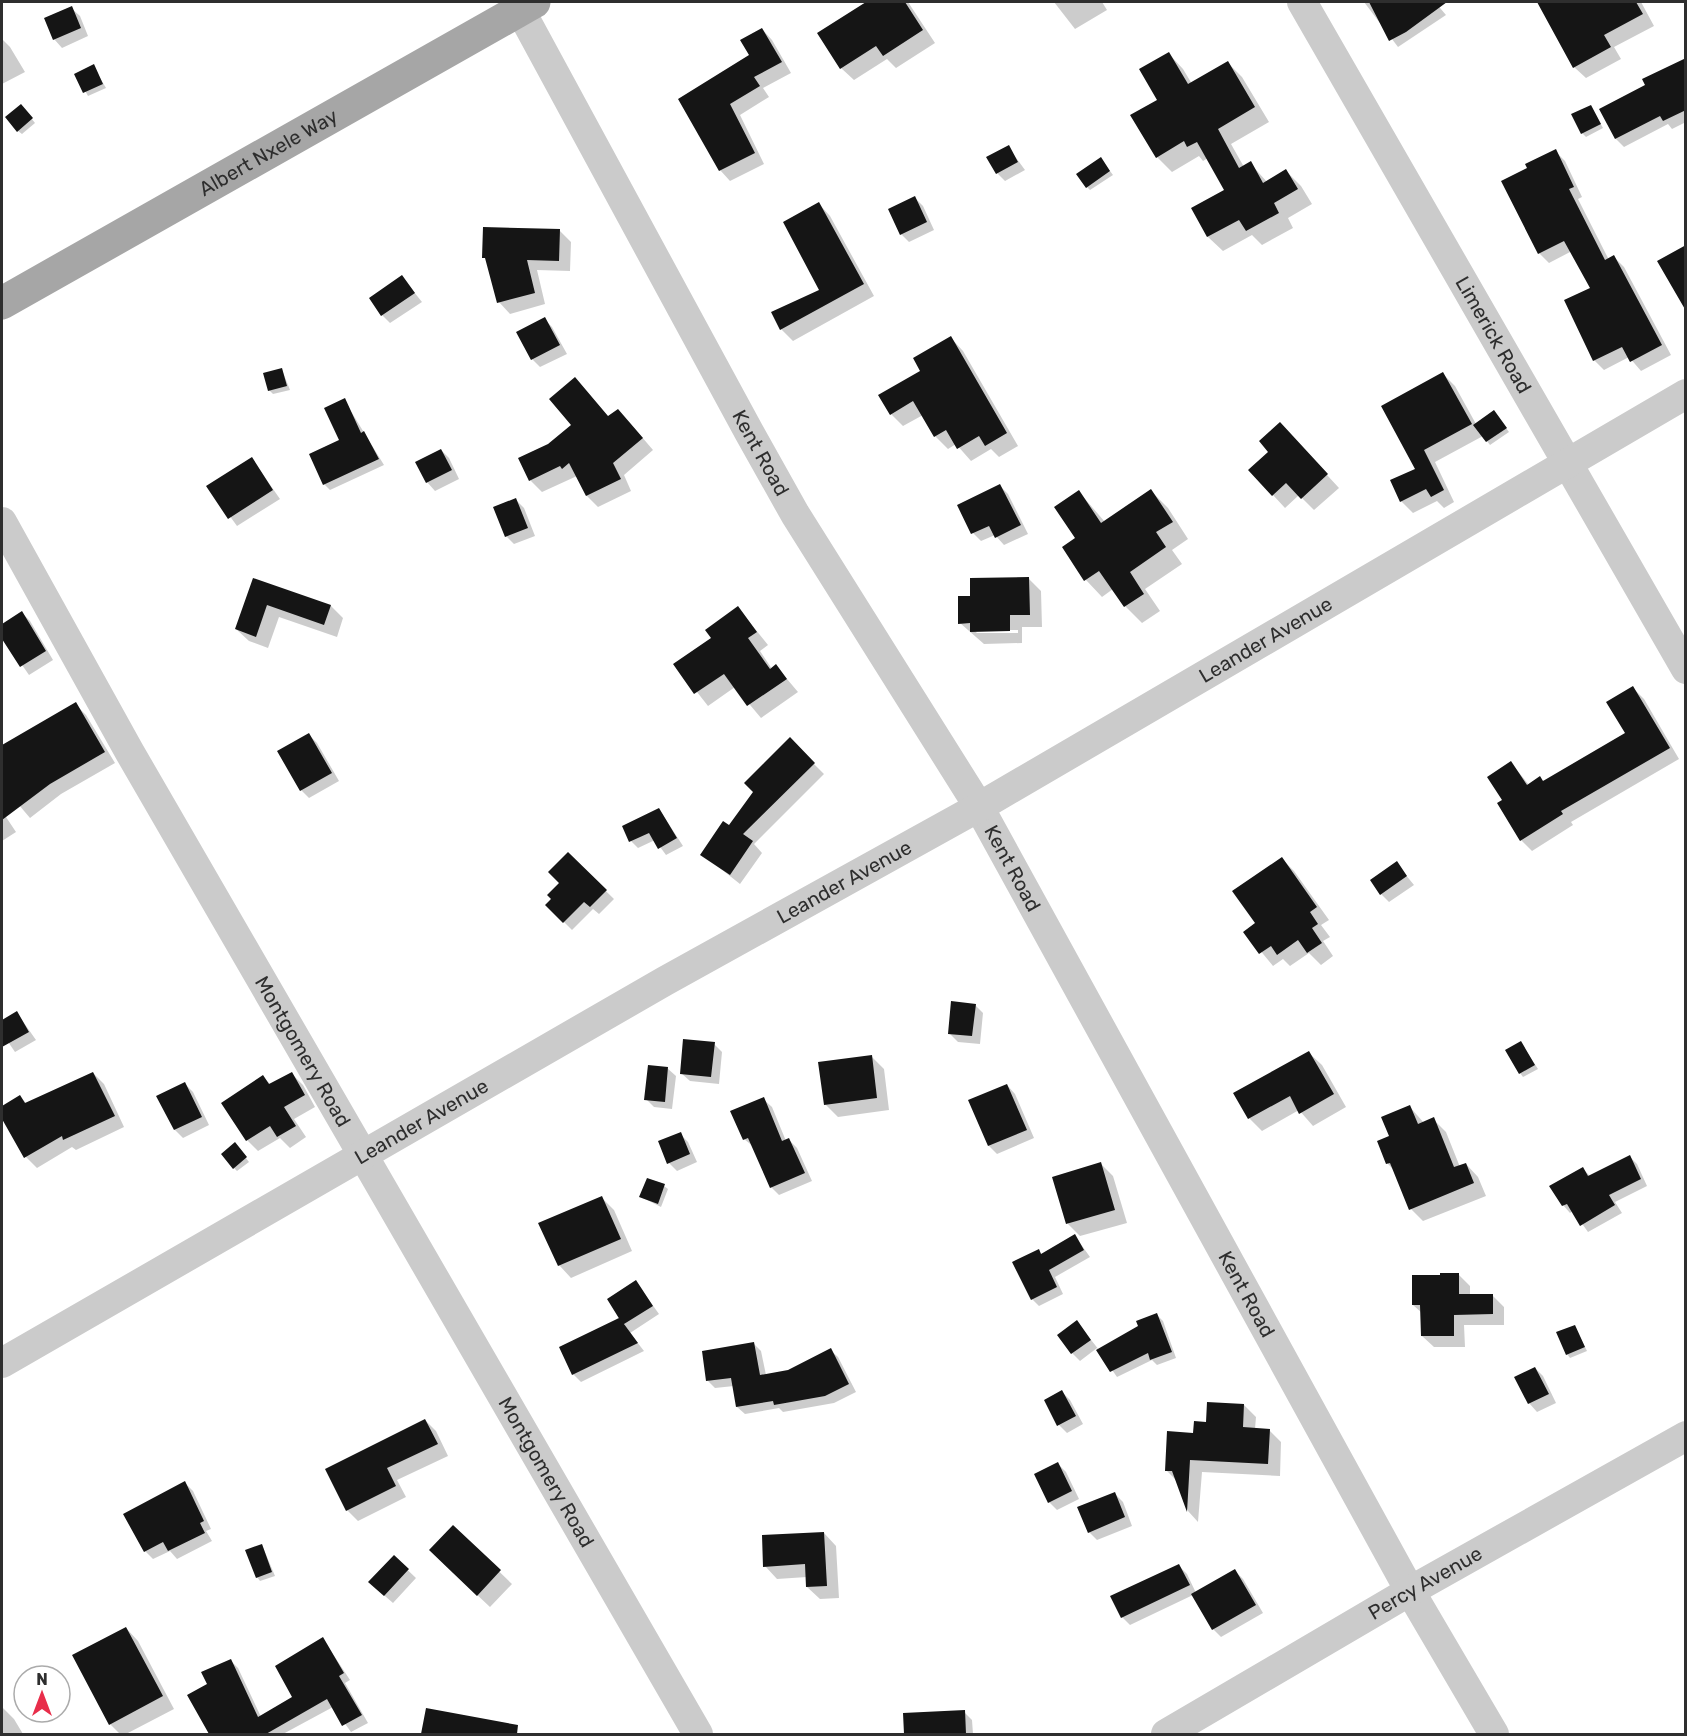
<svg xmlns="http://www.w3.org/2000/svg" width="1687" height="1736" viewBox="0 0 1687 1736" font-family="Rubik,sans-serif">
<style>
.shadow{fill:#0003;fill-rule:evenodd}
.building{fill:#151515}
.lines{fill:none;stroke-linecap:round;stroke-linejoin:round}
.minor{stroke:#cbcbcb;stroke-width:30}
.major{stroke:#a6a6a6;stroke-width:33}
.labels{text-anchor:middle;stroke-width:6;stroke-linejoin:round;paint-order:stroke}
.street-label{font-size:20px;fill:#2e2e2e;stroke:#fff}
</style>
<rect width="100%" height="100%" fill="#fff"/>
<path class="shadow" d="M 869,2 L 908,2 L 935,43 L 896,68 L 887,59 L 854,80 L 841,68 L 819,34 Z
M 1054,2 L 1102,2 L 1107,10 L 1075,29 Z
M 1364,2 L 1435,2 L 1446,15 L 1398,47 Z
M 1539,2 L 1641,2 L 1654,26 L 1614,47 L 1621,59 L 1586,78 L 1574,67 Z
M 71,8 L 80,16 L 88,36 L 62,48 L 54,39 L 46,19 Z
M 762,29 L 772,40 L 791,73 L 763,88 L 769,97 L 740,115 L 764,164 L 730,181 L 720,170 L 680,100 L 751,55 Z
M 2,39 L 10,47 L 25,72 L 2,84 Z
M 1169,54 L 1183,69 L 1192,84 L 1228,63 L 1242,77 L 1269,122 L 1231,144 L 1244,167 L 1250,163 L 1267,182 L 1286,171 L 1301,186 L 1312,204 L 1288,218 L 1293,228 L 1262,245 L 1252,235 L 1223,251 L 1208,237 L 1193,209 L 1226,191 L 1208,158 L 1203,161 L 1199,156 L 1172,172 L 1157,157 L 1159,100 Z
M 1686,64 L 1686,122 L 1672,129 L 1668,124 L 1624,147 L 1616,139 L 1601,109 Z
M 93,66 L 106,88 L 88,96 L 76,74 Z
M 1591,106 L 1603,128 L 1586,137 L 1582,133 Z
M 24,109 L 35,123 L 22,134 L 18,131 Z
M 1008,147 L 1025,170 L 1005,181 L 997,173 Z
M 1555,151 L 1565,161 L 1582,197 L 1578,199 L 1609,260 L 1614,257 L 1624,267 L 1671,355 L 1641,371 L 1629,357 L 1604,370 L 1594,360 L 1592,288 L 1572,251 L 1549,263 L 1539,253 L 1529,168 Z
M 1104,163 L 1113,175 L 1090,190 L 1087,187 Z
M 915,198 L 923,206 L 934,230 L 909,242 L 901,234 Z
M 819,204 L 830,216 L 874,296 L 793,341 L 781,329 L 821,290 Z
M 559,230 L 571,242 L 570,271 L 537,270 L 545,304 L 510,314 L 499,302 L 488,261 L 484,257 Z
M 402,277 L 422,302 L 390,323 L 382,315 Z
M 544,319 L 552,327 L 567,354 L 540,367 L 532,359 L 518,333 Z
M 951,338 L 963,351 L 1018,446 L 999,457 L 991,449 L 971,461 L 956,444 L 948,449 L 935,436 L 923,415 L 903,426 L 891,414 Z
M 282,370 L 290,390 L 273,394 L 269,390 Z
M 1443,374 L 1455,386 L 1476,424 L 1497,416 L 1509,432 L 1490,445 L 1483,436 L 1435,462 L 1454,502 L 1444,508 L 1437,501 L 1413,513 L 1401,501 L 1417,469 Z
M 344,400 L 384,465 L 330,490 L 324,484 L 341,441 Z
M 609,418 L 629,422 L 653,450 L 624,475 L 631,491 L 598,507 L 587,496 L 577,476 L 542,492 L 531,481 L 520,459 Z
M 1292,437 L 1339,488 L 1314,510 L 1299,495 L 1285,508 L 1250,470 Z
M 441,450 L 449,458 L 459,479 L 435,491 L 427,482 Z
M 252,459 L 280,499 L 237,526 L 208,486 Z
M 1000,486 L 1008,494 L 1028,534 L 1004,545 L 995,535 L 981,541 L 973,533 L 959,506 Z
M 1151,491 L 1168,508 L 1188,539 L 1172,550 L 1182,564 L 1145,589 L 1160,611 L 1142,623 L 1125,606 L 1113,589 L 1102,597 L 1086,580 L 1077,539 L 1079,492 L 1105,522 Z
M 516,500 L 524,508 L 535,536 L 514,544 L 506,536 Z
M 1029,579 L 1041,591 L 1042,627 L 1022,627 L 1022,643 L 984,644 L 960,623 L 972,598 ZM 974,630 L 1018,630 L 1018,633 L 977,633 Z
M 254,580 L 331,606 L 343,618 L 337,637 L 279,617 L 268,648 L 249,641 L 236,629 Z
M 738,608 L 768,645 L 760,651 L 772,669 L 776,666 L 798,692 L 761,718 L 735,687 L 708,706 L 675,664 L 713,638 Z
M 22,613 L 30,621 L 53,660 L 29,675 L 2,636 L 2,625 Z
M 1633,688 L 1644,699 L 1679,759 L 1571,822 L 1573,825 L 1532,851 L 1521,840 L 1504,801 L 1511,763 L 1529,785 L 1544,782 L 1627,734 Z
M 75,704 L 86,715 L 115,763 L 61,794 L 30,818 L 2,785 L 2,747 Z
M 309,735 L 317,743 L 339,781 L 309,798 L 301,790 Z
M 790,740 L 824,774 L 754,844 L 762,853 L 740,884 L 702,854 L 729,827 Z
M 659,809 L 683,846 L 666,855 L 655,840 L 638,848 L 631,841 L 624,826 Z
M 2,811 L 16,832 L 2,841 Z
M 568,854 L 614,899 L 599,914 L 593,909 L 572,930 L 547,905 L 561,883 Z
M 1282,859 L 1294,871 L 1329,920 L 1321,925 L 1330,937 L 1323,941 L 1333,956 L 1321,965 L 1309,953 L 1290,966 L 1283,959 L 1273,966 L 1245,932 L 1257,924 Z
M 1396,863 L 1414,885 L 1389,902 L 1381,894 Z
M 975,1005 L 983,1013 L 980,1044 L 958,1042 L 950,1034 Z
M 17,1013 L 36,1040 L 15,1052 L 2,1033 L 2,1021 Z
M 1521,1043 L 1538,1069 L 1523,1077 L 1520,1073 Z
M 714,1044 L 722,1052 L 719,1084 L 690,1081 L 681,1073 Z
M 1309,1053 L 1322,1065 L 1346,1107 L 1313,1126 L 1299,1110 L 1262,1131 L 1249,1118 L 1235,1093 Z
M 871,1056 L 884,1069 L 889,1110 L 838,1117 L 825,1104 Z
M 667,1068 L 676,1076 L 672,1109 L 654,1107 L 646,1099 Z
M 93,1073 L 104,1084 L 124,1127 L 76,1150 L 72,1147 L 37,1168 L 26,1157 L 2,1116 L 2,1108 L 20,1097 L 27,1104 Z
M 291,1073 L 303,1085 L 315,1107 L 294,1119 L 306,1137 L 290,1148 L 280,1138 L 258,1151 L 247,1140 L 263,1077 L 271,1085 Z
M 185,1084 L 193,1092 L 209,1125 L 183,1138 L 175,1130 Z
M 1007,1085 L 1015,1094 L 1034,1138 L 997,1154 L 989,1146 Z
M 763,1099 L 772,1107 L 786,1141 L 789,1140 L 797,1148 L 812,1181 L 779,1195 L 771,1187 L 754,1147 L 744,1139 Z
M 1410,1107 L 1424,1123 L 1433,1119 L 1446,1132 L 1460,1167 L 1466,1164 L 1478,1177 L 1486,1196 L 1423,1221 L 1411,1209 L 1395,1171 L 1388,1164 L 1379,1142 L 1391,1137 Z
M 680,1134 L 688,1142 L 697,1162 L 677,1171 L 669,1163 Z
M 238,1148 L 249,1162 L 237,1171 L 234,1168 Z
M 1630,1157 L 1637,1164 L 1647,1186 L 1615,1202 L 1622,1213 L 1588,1232 L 1573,1211 L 1570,1213 L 1563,1205 L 1583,1169 L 1590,1176 Z
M 1101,1164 L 1113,1176 L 1127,1223 L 1080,1236 L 1068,1224 Z
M 664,1186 L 668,1189 L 661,1207 L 641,1197 Z
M 601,1197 L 614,1210 L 632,1251 L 571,1278 L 559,1265 Z
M 1075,1236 L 1090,1257 L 1055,1277 L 1063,1294 L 1039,1306 L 1032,1299 L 1038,1251 L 1043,1255 Z
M 1458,1274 L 1470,1286 L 1470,1296 L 1492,1295 L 1504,1307 L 1504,1325 L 1464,1325 L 1465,1347 L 1434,1347 L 1422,1336 L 1422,1313 L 1413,1305 Z
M 636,1282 L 659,1314 L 630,1333 L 644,1351 L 581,1382 L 573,1374 L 625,1324 L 609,1300 Z
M 1157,1315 L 1163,1321 L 1176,1358 L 1157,1365 L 1152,1360 L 1117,1377 L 1097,1348 L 1080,1361 L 1072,1353 L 1077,1322 L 1099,1350 Z
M 1575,1327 L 1587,1351 L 1570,1358 L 1567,1354 Z
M 753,1343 L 761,1351 L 766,1375 L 789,1371 L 830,1350 L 838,1357 L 856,1392 L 834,1403 L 783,1412 L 779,1408 L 745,1414 L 737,1407 L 734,1386 L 715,1388 L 708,1381 Z
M 1535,1368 L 1543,1376 L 1556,1403 L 1537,1412 L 1529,1403 L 1516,1377 Z
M 1062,1392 L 1070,1400 L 1083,1424 L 1067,1433 L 1059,1425 L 1046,1400 Z
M 1244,1405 L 1256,1417 L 1255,1429 L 1269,1430 L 1281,1442 L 1280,1476 L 1202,1472 L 1198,1522 L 1188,1511 L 1177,1481 L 1166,1470 L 1195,1434 L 1207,1424 Z
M 425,1420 L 436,1431 L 448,1456 L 397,1480 L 406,1497 L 358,1521 L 347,1510 Z
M 1058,1464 L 1066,1472 L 1079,1499 L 1057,1510 L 1049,1502 Z
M 185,1483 L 193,1491 L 211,1529 L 206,1531 L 212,1541 L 177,1559 L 170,1551 L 153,1559 L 145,1551 Z
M 1115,1494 L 1123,1502 L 1132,1526 L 1097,1540 L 1089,1532 Z
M 453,1527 L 512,1584 L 490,1607 L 443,1563 Z
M 824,1533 L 836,1546 L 839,1598 L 820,1599 L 807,1587 L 807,1577 L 777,1579 L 765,1566 Z
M 262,1545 L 275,1576 L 260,1581 L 257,1577 Z
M 394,1557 L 416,1578 L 393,1603 L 378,1590 Z
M 1179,1566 L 1187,1574 L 1196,1593 L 1235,1571 L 1243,1579 L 1263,1613 L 1221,1637 L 1213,1629 L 1193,1595 L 1130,1625 L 1122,1617 Z
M 126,1628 L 138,1641 L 174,1709 L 126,1734 L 120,1734 L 110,1724 Z
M 323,1639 L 350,1680 L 345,1683 L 368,1723 L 351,1732 L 333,1707 L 283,1734 L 207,1734 L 210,1733 L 209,1684 L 231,1661 L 238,1668 L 261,1717 L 294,1698 Z
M 2,1707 L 14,1719 L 23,1734 L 2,1734 Z
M 427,1710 L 506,1725 L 516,1734 L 422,1734 Z
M 964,1712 L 972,1720 L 973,1734 L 906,1734 L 905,1714 Z"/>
<path class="building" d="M 866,2 L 905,2 L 923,30 L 883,56 L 876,46 L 840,69 L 817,33 Z
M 1369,2 L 1447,2 L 1406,32 L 1389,41 Z
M 1537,2 L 1636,2 L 1643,14 L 1604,35 L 1611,47 L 1573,68 Z
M 72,6 L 81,28 L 53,40 L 44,18 Z
M 762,28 L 782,62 L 754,77 L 760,86 L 730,104 L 755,153 L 719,171 L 678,99 L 749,55 L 740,40 Z
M 1169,52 L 1188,84 L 1228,61 L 1255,107 L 1218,129 L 1239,168 L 1251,161 L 1263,183 L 1286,169 L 1298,189 L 1274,203 L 1279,213 L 1246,231 L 1239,220 L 1207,237 L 1191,208 L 1224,190 L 1197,142 L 1187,147 L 1184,141 L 1156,158 L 1130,115 L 1157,100 L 1139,69 Z
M 1686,58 L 1686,110 L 1663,121 L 1660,116 L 1615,139 L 1599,109 L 1645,85 L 1642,79 Z
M 94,64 L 103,84 L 83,93 L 74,74 Z
M 21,104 L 33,118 L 17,132 L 5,117 Z
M 1591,105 L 1601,124 L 1581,134 L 1571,114 Z
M 1009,145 L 1018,162 L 996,174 L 986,157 Z
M 1556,149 L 1574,187 L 1569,189 L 1605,260 L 1614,255 L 1662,345 L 1630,362 L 1622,347 L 1593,361 L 1564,300 L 1590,288 L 1564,241 L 1538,254 L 1501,181 L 1527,168 L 1525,164 Z
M 1101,157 L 1110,171 L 1086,188 L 1076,174 Z
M 915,196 L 927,222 L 900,235 L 888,209 Z
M 819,202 L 864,284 L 780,330 L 771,312 L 819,290 L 783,222 Z
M 483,227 L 560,229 L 559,261 L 527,260 L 535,293 L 497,303 L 485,258 L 482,258 Z
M 1686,245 L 1686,311 L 1657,261 Z
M 402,275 L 415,293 L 381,316 L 369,298 Z
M 545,317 L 560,345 L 531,360 L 516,332 Z
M 951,336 L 1007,433 L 985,446 L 979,436 L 957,449 L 946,430 L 934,437 L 913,401 L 890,415 L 878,395 L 920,371 L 913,358 Z
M 282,368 L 287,386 L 268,391 L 263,373 Z
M 1443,372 L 1472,424 L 1424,450 L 1444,490 L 1431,497 L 1426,489 L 1400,502 L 1390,480 L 1415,469 L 1381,406 Z
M 575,377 L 608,416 L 618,409 L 643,438 L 613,463 L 621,479 L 586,496 L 569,463 L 562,469 L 560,466 L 529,481 L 518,458 L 548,444 L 571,425 L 549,399 Z
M 345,398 L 361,433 L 364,431 L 379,459 L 323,485 L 309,454 L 339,440 L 324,408 Z
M 1494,410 L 1507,428 L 1486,442 L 1473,425 Z
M 1280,422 L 1328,474 L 1301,499 L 1286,483 L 1272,496 L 1248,470 L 1268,452 L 1259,441 Z
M 441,449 L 452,470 L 426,483 L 415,462 Z
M 252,457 L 273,490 L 228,519 L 206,486 Z
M 1000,484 L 1021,525 L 995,538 L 989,526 L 971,534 L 957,505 Z
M 1151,489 L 1173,522 L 1156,532 L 1166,547 L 1130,572 L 1144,594 L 1124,607 L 1099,571 L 1084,581 L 1062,547 L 1075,538 L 1054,507 L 1079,490 L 1101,523 Z
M 516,498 L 528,528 L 505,537 L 493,507 Z
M 1029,577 L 1030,615 L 1010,615 L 1010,631 L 970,632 L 970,623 L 958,624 L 958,596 L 970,596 L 970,578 Z
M 253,578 L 331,605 L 324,625 L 267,605 L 256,637 L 235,629 Z
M 738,606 L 757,632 L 748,638 L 770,669 L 776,664 L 787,679 L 747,706 L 724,674 L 694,694 L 673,664 L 711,638 L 705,630 Z
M 22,611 L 46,651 L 20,667 L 2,639 L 2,624 Z
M 1633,686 L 1670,748 L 1561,811 L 1563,814 L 1520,841 L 1497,803 L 1502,800 L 1487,777 L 1511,761 L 1527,785 L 1540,776 L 1543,781 L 1625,733 L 1606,702 Z
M 76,702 L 105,752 L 50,784 L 2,820 L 2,745 Z
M 309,733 L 332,773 L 300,791 L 277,751 Z
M 790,737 L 815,763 L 743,834 L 753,841 L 730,875 L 700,855 L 723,821 L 729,825 L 753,792 L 744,783 Z
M 659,808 L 677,838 L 658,849 L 649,833 L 629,842 L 622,826 Z
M 568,852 L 607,890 L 590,907 L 584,902 L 563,923 L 545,905 L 551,899 L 547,895 L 559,883 L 548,872 Z
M 1282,857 L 1317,907 L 1310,912 L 1318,924 L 1312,928 L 1322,943 L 1307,953 L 1298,940 L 1277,955 L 1271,946 L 1259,954 L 1243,932 L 1255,923 L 1232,891 Z
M 1397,861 L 1407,876 L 1380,895 L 1370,880 Z
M 951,1001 L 976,1004 L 972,1036 L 948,1034 Z
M 17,1011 L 29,1032 L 2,1047 L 2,1020 Z
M 683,1039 L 715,1042 L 711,1077 L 680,1074 Z
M 1521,1041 L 1535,1065 L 1519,1074 L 1505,1050 Z
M 1309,1051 L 1334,1094 L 1299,1114 L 1290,1096 L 1248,1119 L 1233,1093 Z
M 872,1055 L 877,1098 L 824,1105 L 818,1062 Z
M 648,1065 L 668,1067 L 665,1102 L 644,1100 Z
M 93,1072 L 115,1116 L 63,1140 L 62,1136 L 24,1158 L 2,1119 L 2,1106 L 20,1095 L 25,1103 Z
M 292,1072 L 305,1095 L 284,1107 L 296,1126 L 277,1137 L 270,1126 L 246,1141 L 221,1103 L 263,1075 L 269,1084 Z
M 185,1082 L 202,1117 L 174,1130 L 156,1096 Z
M 1007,1084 L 1027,1130 L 988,1146 L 968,1100 Z
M 764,1097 L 782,1141 L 789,1138 L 805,1173 L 770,1188 L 748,1138 L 743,1140 L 730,1111 Z
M 1410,1105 L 1418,1124 L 1434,1117 L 1454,1167 L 1466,1163 L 1474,1183 L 1409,1210 L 1390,1163 L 1386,1164 L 1377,1141 L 1389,1136 L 1381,1117 Z
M 681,1132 L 690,1154 L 667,1164 L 658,1141 Z
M 235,1142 L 247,1157 L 233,1169 L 221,1154 Z
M 1630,1155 L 1641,1179 L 1609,1195 L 1615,1205 L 1580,1226 L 1567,1204 L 1562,1206 L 1549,1186 L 1583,1167 L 1588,1176 Z
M 1101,1162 L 1115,1210 L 1066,1224 L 1052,1177 Z
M 647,1178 L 665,1184 L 658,1204 L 639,1197 Z
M 602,1196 L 621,1239 L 558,1266 L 538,1223 Z
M 1075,1234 L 1084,1250 L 1049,1270 L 1057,1287 L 1031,1300 L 1012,1262 L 1039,1249 L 1041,1254 Z
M 1440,1273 L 1459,1273 L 1459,1294 L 1493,1294 L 1493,1314 L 1454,1315 L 1454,1336 L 1421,1336 L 1420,1305 L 1412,1305 L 1412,1275 L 1440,1275 Z
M 636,1280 L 653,1306 L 624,1324 L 638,1343 L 572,1375 L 559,1347 L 619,1318 L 620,1320 L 607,1299 Z
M 1157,1313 L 1172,1352 L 1150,1360 L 1148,1353 L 1110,1372 L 1096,1350 L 1138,1326 L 1136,1321 Z
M 1077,1320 L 1091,1340 L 1071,1354 L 1057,1335 Z
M 1575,1325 L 1585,1347 L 1566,1355 L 1556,1332 Z
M 754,1342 L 760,1375 L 788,1370 L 831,1348 L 849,1384 L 825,1396 L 774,1405 L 773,1401 L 736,1407 L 731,1378 L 706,1381 L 702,1351 Z
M 1535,1367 L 1549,1394 L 1528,1404 L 1514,1377 Z
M 1062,1390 L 1076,1416 L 1057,1426 L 1044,1400 Z
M 1207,1402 L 1244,1404 L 1243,1427 L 1270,1429 L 1268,1464 L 1190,1460 L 1187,1512 L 1172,1471 L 1165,1471 L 1167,1431 L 1193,1433 L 1194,1421 L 1206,1422 Z
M 425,1419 L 438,1444 L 387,1468 L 396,1486 L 346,1511 L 325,1469 Z
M 1058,1462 L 1072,1491 L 1048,1503 L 1034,1474 Z
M 185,1481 L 204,1521 L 200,1523 L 205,1533 L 168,1551 L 163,1542 L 144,1552 L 123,1514 Z
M 1115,1492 L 1125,1517 L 1088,1533 L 1077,1507 Z
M 453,1525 L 501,1570 L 477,1596 L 429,1550 Z
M 824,1532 L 827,1586 L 806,1587 L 805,1564 L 763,1567 L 762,1535 Z
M 262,1544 L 272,1572 L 256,1578 L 245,1550 Z
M 394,1555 L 409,1569 L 384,1596 L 368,1582 Z
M 1179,1564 L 1190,1585 L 1121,1618 L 1110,1596 Z
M 1235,1569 L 1256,1605 L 1212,1630 L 1191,1594 Z
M 126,1627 L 163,1696 L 109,1725 L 72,1655 Z
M 323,1637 L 344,1673 L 339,1676 L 362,1715 L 342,1726 L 327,1699 L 266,1734 L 209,1734 L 187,1695 L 207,1684 L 201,1672 L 231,1659 L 258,1717 L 292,1697 L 275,1666 Z
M 426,1708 L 518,1725 L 517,1734 L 421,1734 Z
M 965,1710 L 966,1734 L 904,1734 L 903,1713 Z"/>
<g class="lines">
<g class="minor">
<path id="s1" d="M 1302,2 L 1686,669"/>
<path id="s2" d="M 520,10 L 749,432 L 795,514 L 979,807 L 1410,1591 L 1494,1734"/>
<path id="s3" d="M 2,522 L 129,751 L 698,1734"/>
<path id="s4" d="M 2,1363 L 665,981 L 979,807 L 1686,394"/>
<path id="s5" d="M 1166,1734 L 1410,1591 L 1686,1436"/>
</g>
<path class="major" id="s6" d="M 2,303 L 534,2"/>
</g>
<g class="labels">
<g class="street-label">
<text dy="7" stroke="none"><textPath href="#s6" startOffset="306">Albert Nxele Way</textPath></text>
<text dy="7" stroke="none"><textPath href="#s1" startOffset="384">Limerick Road</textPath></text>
<text dy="7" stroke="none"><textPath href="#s2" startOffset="504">Kent Road</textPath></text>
<text dy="7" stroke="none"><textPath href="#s4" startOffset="1456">Leander Avenue</textPath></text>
<text dy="7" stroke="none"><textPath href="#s2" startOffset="990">Kent Road</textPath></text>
<text dy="7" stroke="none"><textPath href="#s4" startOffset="970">Leander Avenue</textPath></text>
<text dy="7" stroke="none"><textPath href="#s3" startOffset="609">Montgomery Road</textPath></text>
<text dy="7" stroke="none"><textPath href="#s4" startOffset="484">Leander Avenue</textPath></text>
<text dy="7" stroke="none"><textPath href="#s2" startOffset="1476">Kent Road</textPath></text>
<text dy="7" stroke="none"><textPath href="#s3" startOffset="1095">Montgomery Road</textPath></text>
<text dy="7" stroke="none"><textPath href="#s5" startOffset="300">Percy Avenue</textPath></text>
</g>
</g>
<rect width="1687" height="1736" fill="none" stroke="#2e2e2e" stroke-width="6"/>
<g transform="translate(42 1694)"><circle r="28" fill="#ffffff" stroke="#ababab" stroke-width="1.5"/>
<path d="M0-4.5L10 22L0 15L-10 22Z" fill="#e82d4a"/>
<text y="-9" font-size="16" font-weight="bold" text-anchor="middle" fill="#2e2e2e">N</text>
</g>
</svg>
